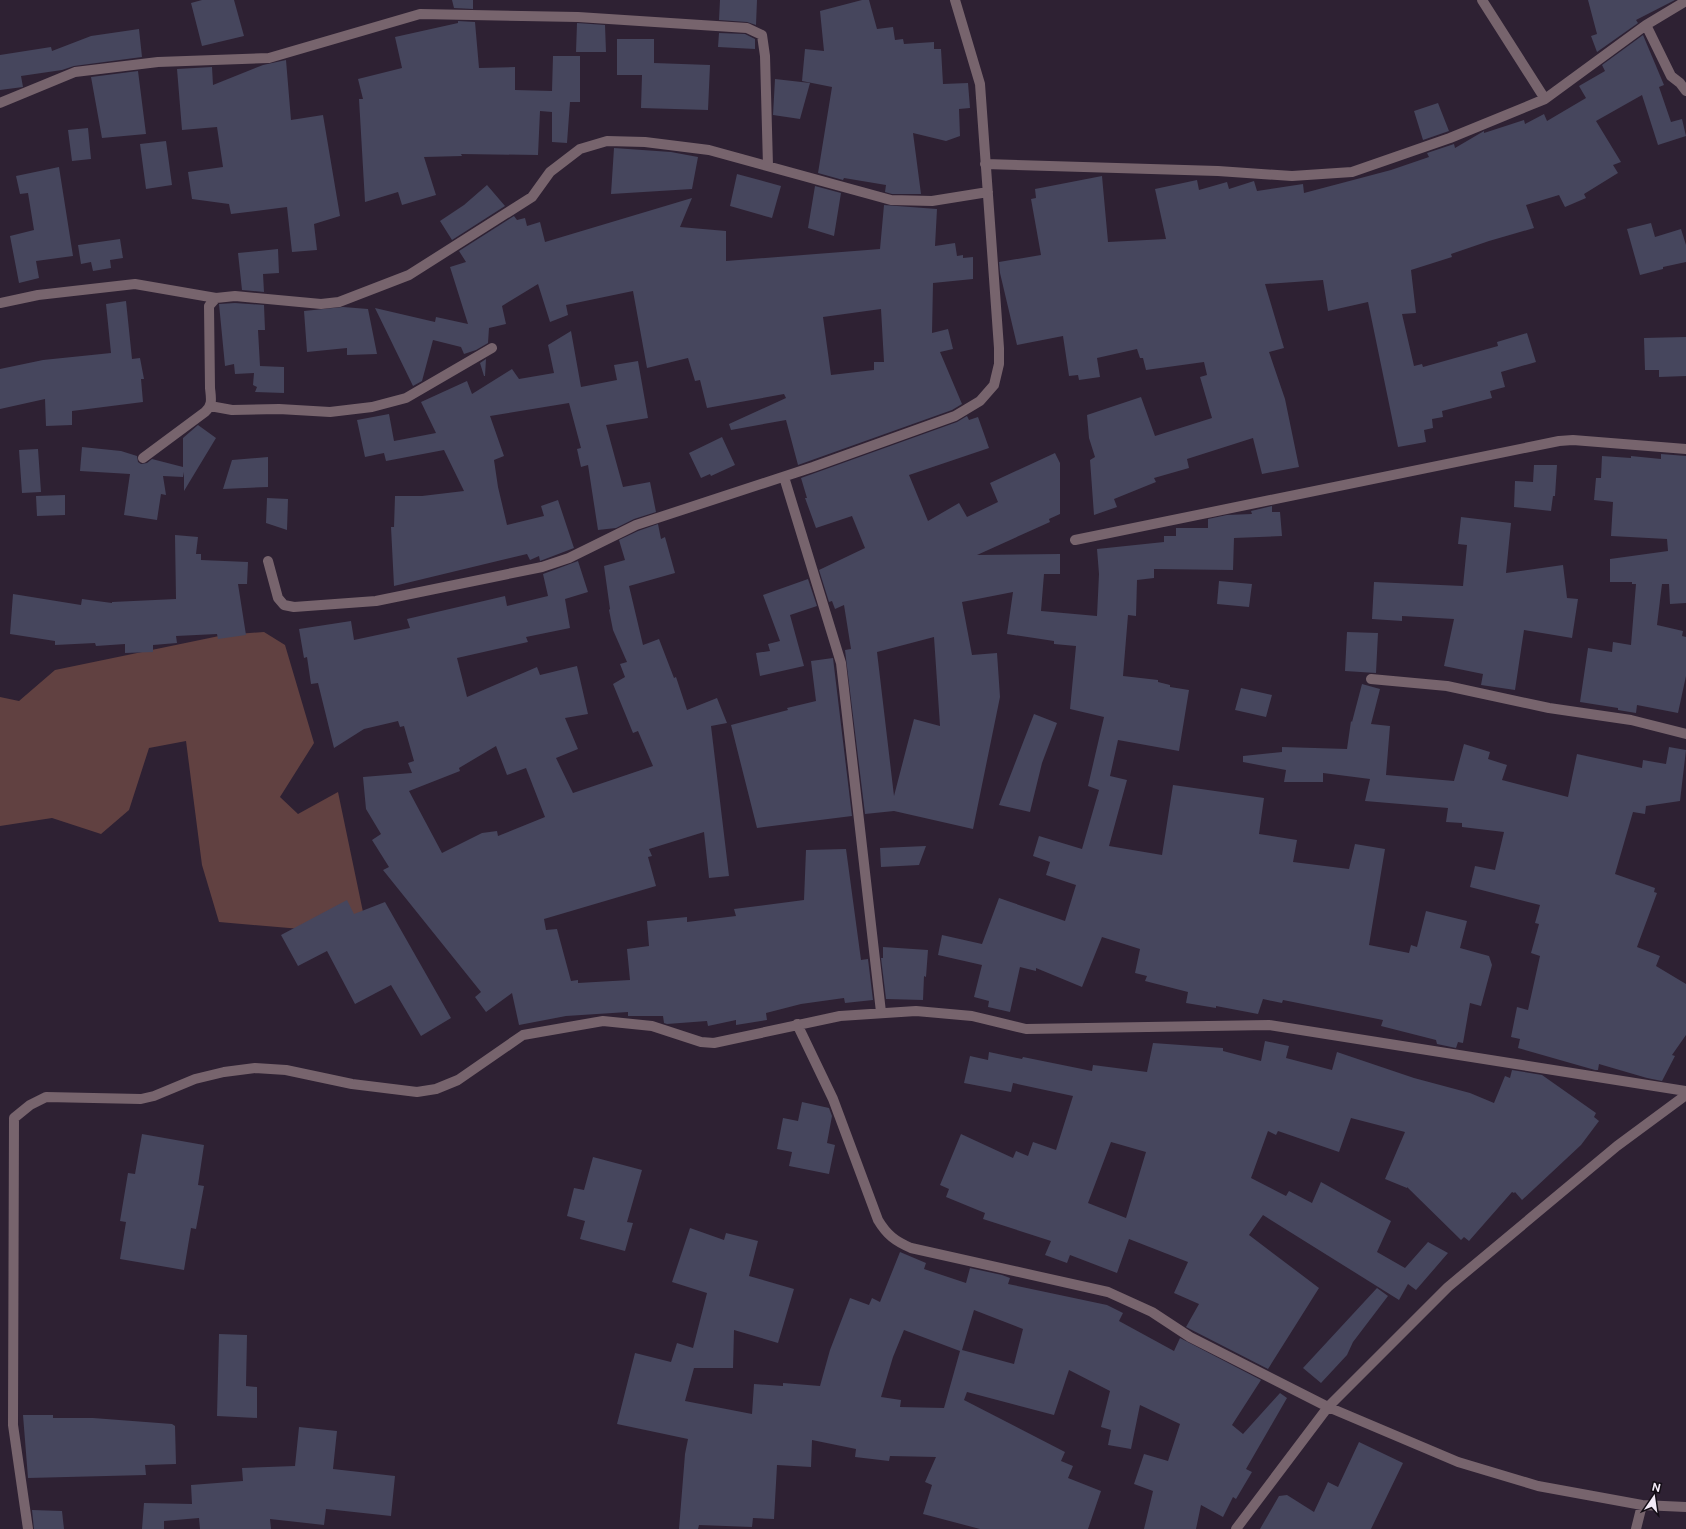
<svg xmlns="http://www.w3.org/2000/svg" width="1686" height="1529" viewBox="0 0 1686 1529" font-family="'Public Sans',sans-serif">
<style>
.green{fill:#614141}
.building{fill:#46465d;fill-rule:evenodd}
.lines{fill:none;stroke-linecap:round;stroke-linejoin:round}
.minor{stroke:#77646d;stroke-width:10}
</style>
<rect width="100%" height="100%" fill="#2e2133"/>
<path class="green" d="M 264,632 L 285,645 L 314,743 L 280,797 L 298,814 L 338,792 L 363,912 L 348,933 L 219,922 L 202,865 L 186,741 L 149,748 L 129,810 L 101,834 L 52,818 L 0,826 L 0,697 L 19,701 L 55,670 L 224,635 Z"/>
<path class="building" d="M 202,0 L 234,0 L 244,36 L 202,46 L 191,3 Z
M 452,0 L 473,0 L 473,9 L 454,8 Z
M 720,0 L 757,0 L 756,25 L 747,22 L 719,20 Z
M 862,0 L 869,0 L 877,29 L 893,27 L 895,40 L 903,39 L 904,44 L 934,42 L 934,49 L 941,49 L 943,84 L 968,83 L 970,108 L 959,109 L 960,136 L 946,141 L 913,133 L 921,194 L 892,194 L 885,192 L 886,185 L 844,178 L 843,180 L 818,173 L 832,87 L 802,81 L 805,49 L 824,51 L 820,11 Z
M 1588,0 L 1675,0 L 1636,20 L 1638,23 L 1597,52 L 1591,36 L 1597,34 Z
M 458,21 L 475,22 L 479,68 L 515,67 L 515,90 L 552,91 L 553,56 L 580,56 L 580,102 L 570,102 L 567,143 L 552,142 L 552,112 L 540,111 L 538,155 L 461,154 L 462,156 L 424,157 L 436,195 L 402,205 L 398,192 L 365,202 L 359,99 L 363,99 L 358,79 L 402,68 L 395,37 L 458,23 Z
M 577,23 L 605,25 L 606,52 L 576,52 Z
M 139,29 L 142,57 L 74,66 L 62,70 L 21,76 L 23,87 L 0,90 L 0,55 L 51,47 L 52,51 L 91,36 Z
M 719,33 L 745,34 L 755,39 L 755,49 L 718,47 Z
M 1643,35 L 1664,85 L 1659,87 L 1671,122 L 1682,119 L 1686,136 L 1658,145 L 1642,95 L 1596,121 L 1621,162 L 1613,165 L 1618,173 L 1584,194 L 1586,198 L 1565,207 L 1559,195 L 1526,205 L 1534,228 L 1489,241 L 1451,254 L 1452,257 L 1411,270 L 1416,313 L 1402,314 L 1414,366 L 1422,364 L 1423,367 L 1498,346 L 1497,342 L 1527,333 L 1536,362 L 1501,372 L 1505,387 L 1490,391 L 1492,398 L 1442,411 L 1443,417 L 1432,419 L 1433,428 L 1424,430 L 1426,442 L 1398,447 L 1368,302 L 1328,311 L 1323,280 L 1265,284 L 1284,348 L 1269,352 L 1285,399 L 1299,467 L 1262,474 L 1253,438 L 1187,459 L 1189,468 L 1154,478 L 1156,482 L 1114,499 L 1117,507 L 1094,515 L 1090,460 L 1095,457 L 1089,438 L 1087,415 L 1141,397 L 1155,436 L 1212,418 L 1200,377 L 1207,375 L 1204,362 L 1146,370 L 1143,358 L 1140,358 L 1137,349 L 1097,358 L 1100,377 L 1079,380 L 1078,375 L 1069,376 L 1063,336 L 1017,345 L 1000,273 L 999,262 L 1041,255 L 1031,199 L 1036,198 L 1035,189 L 1102,176 L 1108,242 L 1166,239 L 1155,189 L 1197,180 L 1199,190 L 1227,182 L 1229,189 L 1254,181 L 1257,191 L 1303,184 L 1304,193 L 1391,170 L 1429,157 L 1427,153 L 1454,144 L 1455,148 L 1484,131 L 1484,133 L 1524,120 L 1525,124 L 1544,114 L 1547,121 L 1586,98 L 1579,86 L 1605,71 L 1602,65 Z
M 617,39 L 654,39 L 654,63 L 710,65 L 708,110 L 641,108 L 642,75 L 617,75 Z
M 286,60 L 291,120 L 323,115 L 340,216 L 314,224 L 317,250 L 292,252 L 287,207 L 231,214 L 229,204 L 192,199 L 188,172 L 223,167 L 217,127 L 182,130 L 177,69 L 212,67 L 213,85 L 263,65 Z
M 138,71 L 146,134 L 102,138 L 91,77 Z
M 775,79 L 810,83 L 800,119 L 773,115 Z
M 1438,103 L 1449,131 L 1423,140 L 1414,111 Z
M 88,128 L 91,159 L 72,161 L 68,130 Z
M 166,141 L 172,185 L 146,189 L 140,144 Z
M 614,148 L 671,152 L 698,157 L 692,189 L 611,194 Z
M 59,167 L 73,256 L 36,261 L 39,278 L 19,283 L 10,236 L 34,230 L 28,193 L 20,194 L 16,176 Z
M 737,174 L 781,186 L 772,218 L 730,206 Z
M 487,185 L 505,206 L 452,240 L 440,221 L 464,205 Z
M 815,186 L 841,193 L 834,236 L 808,228 Z
M 692,198 L 680,227 L 726,231 L 726,261 L 880,249 L 884,205 L 937,209 L 935,246 L 955,243 L 957,256 L 963,255 L 963,258 L 973,257 L 973,279 L 933,283 L 932,333 L 948,329 L 953,349 L 940,352 L 962,404 L 952,410 L 798,465 L 786,420 L 731,430 L 729,424 L 786,398 L 784,394 L 707,408 L 700,380 L 695,381 L 688,358 L 647,368 L 633,291 L 566,305 L 568,315 L 550,322 L 538,284 L 502,306 L 506,324 L 489,328 L 488,343 L 476,350 L 464,354 L 461,347 L 433,340 L 422,381 L 413,386 L 375,308 L 435,322 L 436,317 L 468,324 L 450,267 L 466,262 L 459,251 L 514,216 L 517,220 L 525,218 L 527,226 L 540,222 L 545,242 ZM 881,309 L 884,362 L 874,362 L 874,370 L 831,375 L 823,317 Z
M 1651,223 L 1655,237 L 1681,229 L 1686,245 L 1686,262 L 1663,267 L 1663,269 L 1640,275 L 1627,229 Z
M 120,239 L 123,258 L 110,260 L 111,268 L 93,271 L 91,262 L 81,264 L 78,245 Z
M 278,249 L 279,273 L 263,274 L 264,292 L 242,290 L 238,253 Z
M 126,301 L 132,359 L 140,358 L 144,379 L 141,379 L 143,402 L 72,411 L 72,425 L 46,426 L 45,399 L 0,409 L 0,369 L 43,360 L 111,353 L 106,304 Z
M 235,303 L 264,305 L 265,330 L 258,330 L 260,366 L 284,367 L 284,393 L 255,392 L 257,387 L 253,385 L 254,373 L 235,374 L 234,364 L 225,366 L 219,304 Z
M 343,307 L 368,309 L 377,354 L 347,355 L 347,348 L 307,352 L 304,311 Z
M 571,331 L 581,387 L 617,380 L 614,365 L 638,361 L 648,418 L 606,425 L 623,487 L 650,482 L 656,512 L 634,519 L 616,528 L 598,530 L 588,465 L 581,467 L 577,449 L 581,448 L 569,403 L 490,416 L 504,456 L 494,460 L 498,487 L 507,525 L 544,516 L 541,506 L 558,500 L 574,548 L 540,561 L 539,556 L 530,560 L 527,554 L 394,586 L 391,527 L 394,527 L 395,496 L 422,496 L 464,491 L 444,450 L 386,461 L 384,453 L 365,457 L 357,420 L 389,414 L 394,441 L 436,433 L 421,402 L 467,381 L 472,394 L 512,369 L 519,379 L 554,373 L 548,345 Z
M 1686,337 L 1686,376 L 1659,377 L 1659,370 L 1645,370 L 1644,338 Z
M 486,359 L 485,376 L 484,376 L 480,363 Z
M 967,416 L 969,420 L 978,417 L 989,448 L 909,475 L 928,521 L 959,503 L 967,517 L 998,502 L 990,483 L 1055,453 L 1060,463 L 1060,514 L 1049,519 L 1050,522 L 977,555 L 1060,554 L 1060,574 L 1044,574 L 1041,611 L 1097,616 L 1099,574 L 1097,549 L 1164,542 L 1164,536 L 1176,536 L 1176,528 L 1208,528 L 1208,519 L 1227,515 L 1252,514 L 1251,511 L 1272,506 L 1272,512 L 1280,512 L 1282,536 L 1234,538 L 1233,570 L 1154,569 L 1154,578 L 1137,580 L 1136,616 L 1128,615 L 1123,676 L 1158,680 L 1158,682 L 1170,685 L 1170,687 L 1189,690 L 1179,751 L 1118,740 L 1110,776 L 1127,780 L 1109,846 L 1162,855 L 1173,785 L 1264,798 L 1259,834 L 1297,840 L 1293,862 L 1349,869 L 1355,844 L 1385,849 L 1369,945 L 1409,953 L 1411,945 L 1417,947 L 1426,911 L 1467,921 L 1460,948 L 1489,956 L 1492,965 L 1481,1006 L 1470,1003 L 1463,1043 L 1458,1042 L 1456,1048 L 1437,1044 L 1436,1040 L 1381,1026 L 1383,1020 L 1283,1000 L 1282,1003 L 1263,999 L 1258,1014 L 1216,1006 L 1216,1008 L 1186,1003 L 1188,992 L 1145,981 L 1147,976 L 1135,973 L 1140,949 L 1102,937 L 1082,987 L 1036,968 L 1036,971 L 1020,967 L 1010,1012 L 988,1007 L 989,1001 L 974,997 L 982,965 L 938,955 L 942,935 L 982,944 L 999,898 L 1065,921 L 1076,885 L 1046,875 L 1050,862 L 1033,856 L 1039,836 L 1082,849 L 1099,790 L 1088,786 L 1104,717 L 1070,709 L 1076,646 L 1054,644 L 1054,641 L 1007,634 L 1013,592 L 962,602 L 972,655 L 997,653 L 1000,697 L 973,829 L 894,811 L 865,814 L 845,650 L 851,649 L 844,605 L 835,609 L 832,601 L 829,602 L 819,570 L 865,548 L 852,516 L 816,528 L 805,498 L 807,498 L 801,478 L 957,422 ZM 934,637 L 940,726 L 914,719 L 894,796 L 877,652 Z
M 198,425 L 216,438 L 184,491 L 184,472 L 183,477 L 163,476 L 166,495 L 161,494 L 157,520 L 124,515 L 130,474 L 80,471 L 82,447 L 121,451 L 137,456 L 138,462 L 141,464 L 147,463 L 152,459 L 183,467 L 183,438 Z
M 722,437 L 735,465 L 711,476 L 710,474 L 701,478 L 689,453 Z
M 38,449 L 41,492 L 22,493 L 19,450 Z
M 1661,454 L 1686,456 L 1686,603 L 1670,604 L 1669,584 L 1662,584 L 1657,625 L 1683,631 L 1682,636 L 1686,637 L 1686,676 L 1678,713 L 1637,705 L 1636,713 L 1618,710 L 1618,708 L 1580,702 L 1588,648 L 1612,652 L 1613,642 L 1631,645 L 1636,584 L 1632,584 L 1632,582 L 1610,582 L 1610,559 L 1668,551 L 1667,539 L 1611,536 L 1613,502 L 1594,500 L 1596,478 L 1601,478 L 1602,456 L 1631,458 L 1631,456 L 1661,459 Z
M 268,457 L 268,487 L 223,489 L 232,460 Z
M 1534,465 L 1557,465 L 1555,496 L 1553,496 L 1551,511 L 1514,507 L 1515,481 L 1533,482 Z
M 65,495 L 65,515 L 37,516 L 36,496 Z
M 267,498 L 288,499 L 287,530 L 266,523 Z
M 1461,517 L 1511,523 L 1506,573 L 1563,565 L 1567,598 L 1578,599 L 1572,638 L 1524,630 L 1515,690 L 1481,685 L 1483,674 L 1444,666 L 1454,619 L 1402,616 L 1402,621 L 1372,619 L 1374,582 L 1463,586 L 1467,545 L 1458,544 Z
M 658,524 L 661,539 L 665,537 L 675,573 L 629,586 L 643,645 L 659,639 L 674,678 L 676,677 L 687,710 L 717,698 L 727,723 L 711,726 L 729,876 L 709,878 L 704,832 L 649,849 L 652,856 L 648,857 L 656,886 L 544,919 L 546,930 L 557,929 L 571,981 L 578,980 L 578,983 L 630,980 L 627,949 L 649,946 L 647,921 L 687,917 L 687,922 L 736,916 L 734,909 L 804,900 L 806,850 L 846,849 L 861,960 L 868,959 L 873,1000 L 845,1003 L 844,998 L 801,1004 L 766,1013 L 767,1020 L 736,1025 L 736,1020 L 708,1026 L 707,1021 L 667,1024 L 664,1023 L 663,1016 L 628,1016 L 628,1012 L 566,1016 L 519,1025 L 512,993 L 486,1012 L 475,997 L 481,992 L 383,870 L 389,867 L 372,840 L 381,834 L 366,809 L 363,777 L 412,773 L 408,763 L 414,761 L 404,726 L 400,727 L 398,721 L 364,729 L 334,748 L 318,683 L 311,684 L 307,657 L 304,658 L 299,629 L 351,621 L 354,640 L 410,628 L 407,619 L 505,596 L 507,606 L 548,596 L 543,574 L 578,561 L 588,592 L 565,599 L 570,628 L 526,637 L 528,642 L 457,658 L 467,697 L 537,667 L 540,675 L 577,666 L 588,714 L 565,718 L 578,749 L 556,758 L 573,793 L 653,766 L 638,731 L 633,733 L 613,684 L 625,677 L 620,664 L 627,662 L 613,630 L 609,610 L 610,609 L 604,566 L 625,560 L 619,540 L 638,531 ZM 496,746 L 507,775 L 526,768 L 545,817 L 498,836 L 497,831 L 482,833 L 442,853 L 409,791 L 460,771 L 459,768 Z
M 175,535 L 198,537 L 196,554 L 201,554 L 201,560 L 248,562 L 247,584 L 238,584 L 246,635 L 218,639 L 217,634 L 176,636 L 177,643 L 153,645 L 153,652 L 125,653 L 125,644 L 96,646 L 95,643 L 55,645 L 55,641 L 10,634 L 13,594 L 81,605 L 82,599 L 112,603 L 112,602 L 176,599 Z
M 808,579 L 817,606 L 790,615 L 804,666 L 760,676 L 756,653 L 770,651 L 768,644 L 780,641 L 763,595 Z
M 1219,581 L 1252,584 L 1249,607 L 1217,604 Z
M 1347,632 L 1378,633 L 1376,673 L 1345,671 Z
M 833,658 L 852,816 L 757,828 L 731,725 L 788,710 L 787,708 L 816,701 L 811,661 Z
M 1362,684 L 1380,689 L 1371,724 L 1390,726 L 1386,775 L 1454,781 L 1464,744 L 1490,752 L 1488,759 L 1507,765 L 1502,780 L 1568,797 L 1577,754 L 1642,768 L 1643,760 L 1666,764 L 1669,747 L 1686,750 L 1680,801 L 1646,806 L 1645,814 L 1633,812 L 1615,874 L 1655,888 L 1654,892 L 1657,893 L 1637,947 L 1660,956 L 1656,966 L 1686,984 L 1686,1035 L 1672,1055 L 1675,1056 L 1662,1081 L 1647,1078 L 1599,1064 L 1598,1070 L 1595,1070 L 1518,1048 L 1520,1039 L 1511,1037 L 1517,1007 L 1528,1010 L 1540,956 L 1531,953 L 1539,924 L 1535,923 L 1540,905 L 1470,887 L 1475,866 L 1495,870 L 1504,832 L 1462,827 L 1462,823 L 1446,822 L 1448,808 L 1365,801 L 1370,779 L 1323,773 L 1323,782 L 1284,782 L 1286,770 L 1243,762 L 1243,756 L 1282,752 L 1282,747 L 1347,749 L 1351,721 L 1352,722 Z
M 1241,688 L 1272,695 L 1266,717 L 1235,710 Z
M 1034,714 L 1057,723 L 1042,763 L 1030,812 L 999,805 Z
M 926,846 L 919,865 L 881,867 L 880,848 Z
M 347,900 L 354,914 L 385,902 L 451,1018 L 421,1036 L 391,985 L 355,1004 L 327,951 L 298,966 L 281,935 Z
M 883,947 L 928,950 L 926,977 L 924,976 L 923,1000 L 886,999 L 881,958 L 883,958 Z
M 1265,1041 L 1289,1046 L 1286,1058 L 1332,1070 L 1337,1052 L 1414,1078 L 1470,1093 L 1494,1103 L 1505,1076 L 1510,1078 L 1512,1070 L 1542,1075 L 1596,1113 L 1594,1117 L 1599,1121 L 1581,1145 L 1522,1200 L 1515,1192 L 1514,1193 L 1512,1192 L 1469,1241 L 1464,1237 L 1461,1240 L 1407,1187 L 1407,1188 L 1385,1179 L 1405,1132 L 1351,1118 L 1339,1152 L 1278,1131 L 1276,1135 L 1268,1131 L 1251,1178 L 1286,1196 L 1289,1191 L 1312,1203 L 1321,1182 L 1391,1221 L 1377,1252 L 1405,1268 L 1428,1242 L 1448,1253 L 1416,1290 L 1408,1284 L 1399,1300 L 1263,1215 L 1249,1235 L 1319,1288 L 1268,1369 L 1186,1327 L 1199,1304 L 1174,1293 L 1188,1262 L 1129,1239 L 1117,1273 L 1070,1255 L 1067,1263 L 1045,1255 L 1051,1241 L 983,1219 L 985,1213 L 946,1197 L 949,1189 L 940,1185 L 961,1134 L 1013,1158 L 1016,1151 L 1028,1156 L 1033,1142 L 1056,1150 L 1073,1096 L 1013,1083 L 1011,1092 L 964,1083 L 970,1056 L 988,1060 L 989,1052 L 1022,1059 L 1023,1057 L 1092,1071 L 1093,1065 L 1147,1072 L 1153,1043 L 1223,1048 L 1223,1051 L 1261,1061 ZM 1111,1142 L 1146,1152 L 1126,1218 L 1088,1203 Z
M 802,1102 L 829,1108 L 832,1116 L 827,1143 L 835,1145 L 829,1174 L 789,1166 L 792,1152 L 777,1149 L 783,1118 L 798,1121 Z
M 142,1134 L 204,1145 L 198,1185 L 204,1186 L 196,1229 L 191,1228 L 184,1270 L 120,1259 L 126,1222 L 120,1221 L 128,1173 L 135,1174 Z
M 593,1157 L 642,1170 L 627,1222 L 633,1223 L 625,1251 L 580,1239 L 585,1221 L 567,1216 L 574,1188 L 584,1190 Z
M 690,1228 L 724,1240 L 726,1233 L 758,1241 L 749,1276 L 794,1289 L 778,1343 L 734,1330 L 733,1368 L 694,1368 L 685,1401 L 752,1414 L 754,1384 L 783,1386 L 783,1383 L 820,1386 L 830,1350 L 850,1298 L 869,1305 L 872,1298 L 880,1302 L 900,1252 L 926,1263 L 924,1269 L 966,1283 L 970,1268 L 1002,1275 L 1010,1278 L 1008,1284 L 1107,1305 L 1123,1313 L 1119,1321 L 1174,1351 L 1180,1338 L 1261,1380 L 1232,1425 L 1243,1434 L 1280,1393 L 1287,1398 L 1246,1469 L 1252,1472 L 1236,1499 L 1233,1497 L 1223,1517 L 1201,1505 L 1196,1529 L 1144,1529 L 1153,1491 L 1134,1484 L 1144,1454 L 1168,1461 L 1180,1424 L 1140,1405 L 1131,1449 L 1108,1445 L 1111,1430 L 1101,1427 L 1110,1391 L 1069,1370 L 1054,1415 L 967,1392 L 964,1400 L 1065,1452 L 1061,1461 L 1073,1466 L 1068,1478 L 1101,1491 L 1088,1529 L 980,1529 L 923,1514 L 932,1485 L 925,1482 L 936,1457 L 890,1456 L 889,1461 L 855,1457 L 856,1449 L 812,1440 L 811,1467 L 777,1465 L 774,1519 L 753,1518 L 752,1527 L 699,1525 L 698,1529 L 679,1529 L 685,1454 L 688,1439 L 617,1424 L 635,1353 L 671,1362 L 677,1343 L 693,1348 L 707,1293 L 672,1282 ZM 974,1310 L 1023,1329 L 1014,1364 L 962,1350 ZM 904,1330 L 960,1351 L 944,1408 L 900,1407 L 901,1400 L 881,1397 L 893,1357 Z
M 1377,1288 L 1388,1296 L 1353,1342 L 1347,1355 L 1321,1383 L 1303,1368 Z
M 219,1334 L 247,1335 L 246,1386 L 257,1387 L 257,1418 L 217,1416 Z
M 23,1415 L 53,1415 L 53,1418 L 93,1418 L 172,1424 L 175,1426 L 176,1464 L 145,1465 L 146,1475 L 28,1478 Z
M 299,1427 L 337,1431 L 333,1469 L 395,1476 L 391,1516 L 326,1509 L 324,1525 L 270,1519 L 271,1529 L 200,1529 L 199,1518 L 164,1521 L 164,1529 L 142,1529 L 144,1503 L 192,1504 L 191,1485 L 243,1481 L 242,1468 L 295,1466 Z
M 1359,1442 L 1403,1463 L 1371,1529 L 1260,1529 L 1279,1496 L 1287,1495 L 1314,1512 L 1328,1482 L 1338,1487 Z
M 32,1510 L 62,1511 L 64,1529 L 34,1529 Z"/>
<g class="lines">
<path class="minor" d="M 1482,0 L 1545,99
M 1646,25 L 1671,76 L 1680,83 L 1686,91
M 0,103 L 75,72 L 158,62 L 269,58 L 420,14 L 578,17 L 747,28 L 762,35 L 765,56 L 768,166
M 985,164 L 1218,171 L 1292,176 L 1352,172 L 1450,138 L 1545,99 L 1646,25 L 1686,1
M 0,303 L 38,295 L 135,284 L 216,298
M 210,406 L 232,410 L 279,409 L 330,412 L 372,407 L 406,398 L 492,348
M 143,458 L 205,412 C 213,405 211,398 210,388 L 209,306 L 216,298 L 235,296 L 321,304 L 339,302 L 409,275 L 532,197 L 550,172 L 580,149 L 607,141 L 645,142 L 709,150 L 891,200 L 932,201 L 988,192
M 784,477 L 841,663 L 881,1012
M 1075,540 L 1559,441 L 1573,440 L 1686,449
M 268,561 L 278,598 L 284,605 L 294,607 L 376,601 L 542,567 L 569,558 L 636,525 L 813,467 L 955,416 L 980,401 L 994,385 L 999,364 L 999,348 L 980,84 L 955,0
M 1371,679 L 1447,686 L 1549,708 L 1631,720 L 1686,734
M 797,1024 L 833,1099 L 878,1220 C 887,1235 895,1241 911,1248 L 1108,1292 L 1152,1312 L 1190,1337 L 1328,1407 L 1458,1462 L 1538,1486 L 1642,1505 L 1686,1507
M 28,1529 L 13,1425 L 14,1118 L 30,1105 L 46,1097 L 141,1099 L 154,1096 L 195,1079 L 224,1072 L 255,1068 L 286,1070 L 352,1084 L 417,1092 L 436,1089 L 458,1080 L 523,1035 L 603,1021 L 652,1026 L 701,1042 L 714,1043 L 840,1016 L 916,1011 L 972,1016 L 1026,1029 L 1269,1025 L 1686,1091
M 1236,1529 L 1328,1407 L 1448,1287 L 1617,1146 L 1686,1095
M 1636,1529 L 1642,1505"/>
</g>
<g transform="translate(1654 1497) rotate(13)" stroke="#130d15" stroke-width="3" paint-order="stroke">
<path d="M0-3L7 15L0 10L-7 15Z" fill="#f3eaf7"/>
<text y="-6" font-size="11" font-weight="bold" text-anchor="middle" fill="#f3eaf7">N</text>
</g>
</svg>
